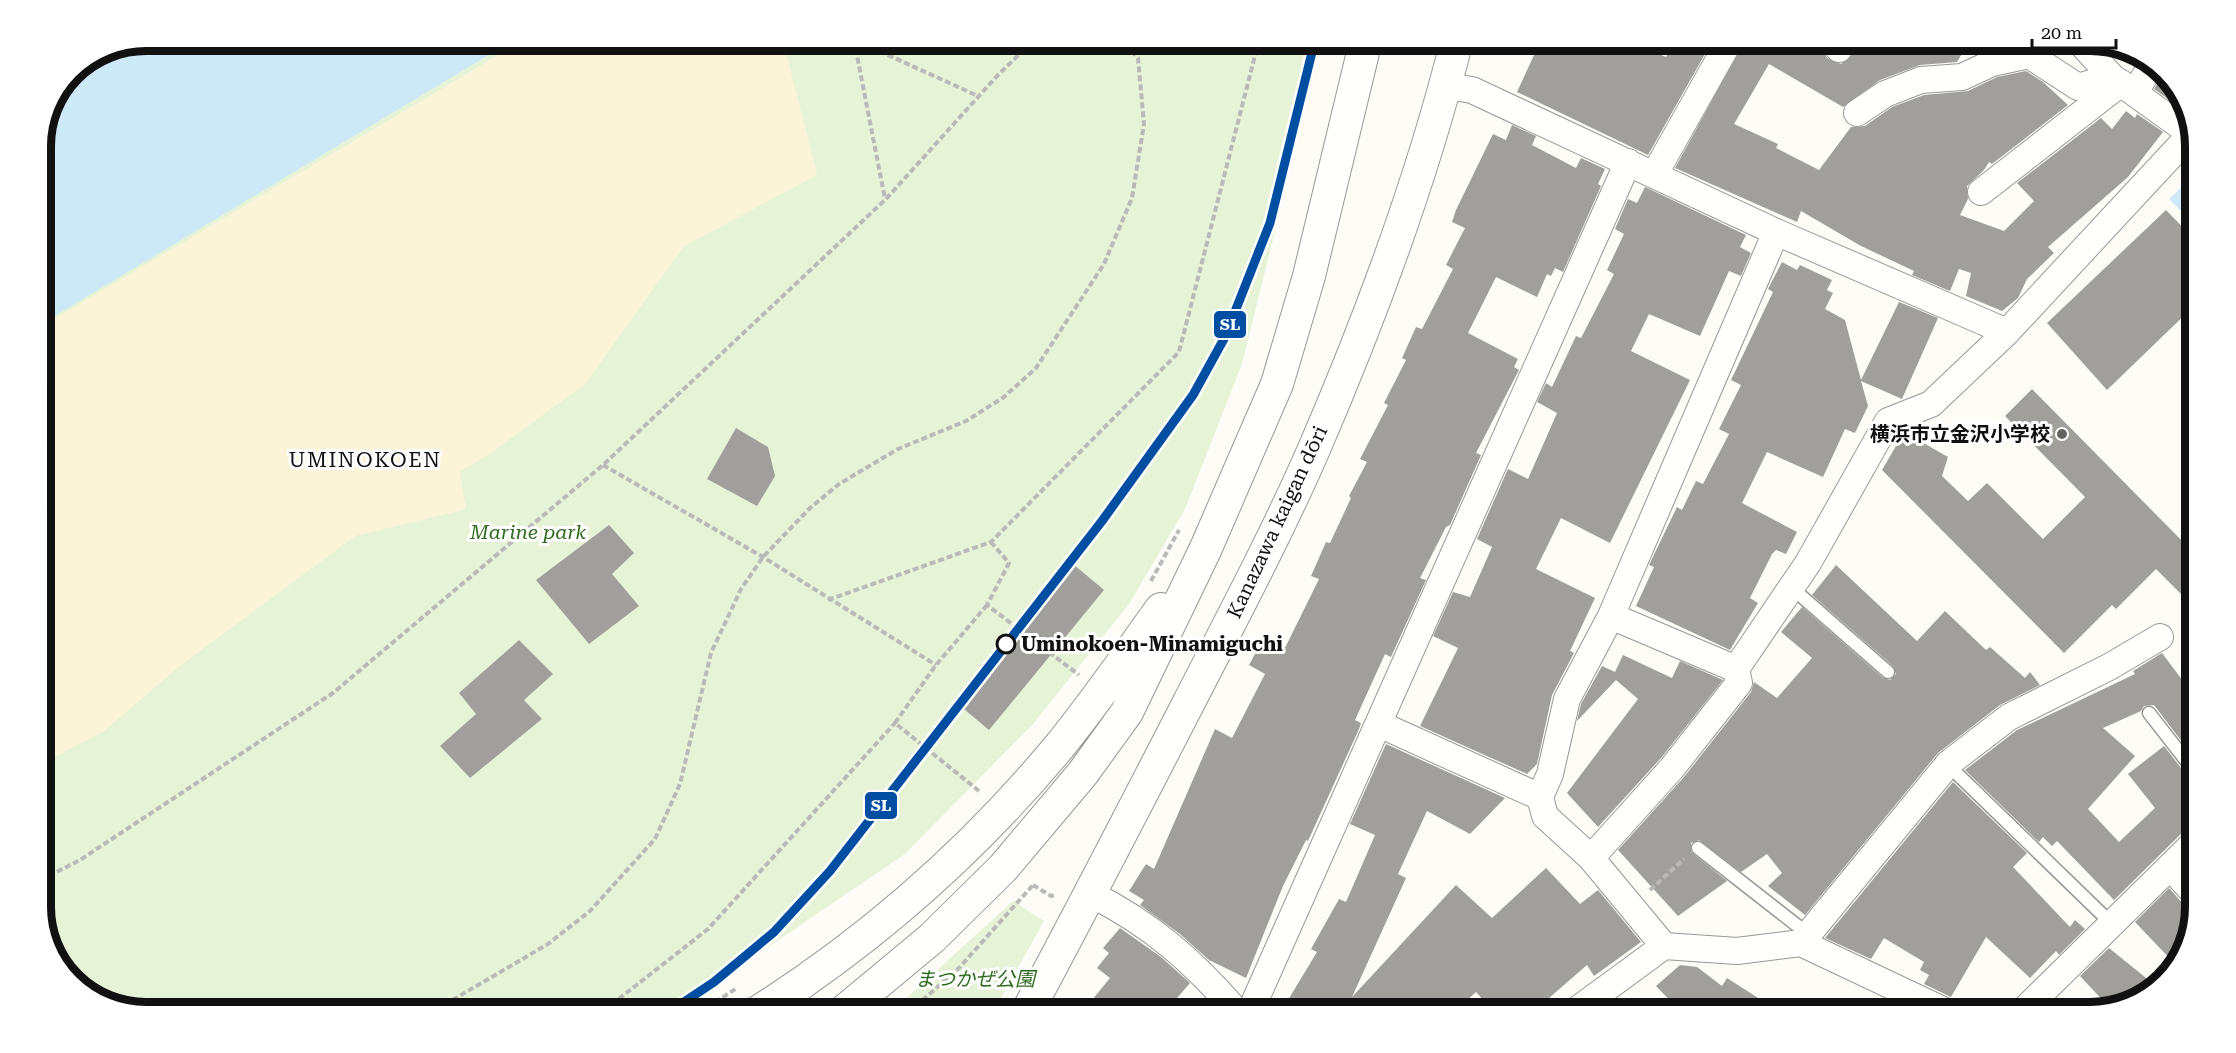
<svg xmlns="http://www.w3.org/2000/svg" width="2236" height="1053" viewBox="0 0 2236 1053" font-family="'Roboto Serif','Noto Sans JP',serif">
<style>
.green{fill:#e7f3d7}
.sand{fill:#fcf4d9}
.water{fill:#cde8f7}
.building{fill:#a19f9c}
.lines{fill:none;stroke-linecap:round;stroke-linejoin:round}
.service-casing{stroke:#979795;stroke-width:15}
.minor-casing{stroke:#979795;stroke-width:28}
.tertiary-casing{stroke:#979795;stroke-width:34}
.path{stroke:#b9b9b8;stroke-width:4;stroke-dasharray:6 3;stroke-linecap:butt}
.service{stroke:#fffffe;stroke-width:12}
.minor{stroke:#fffffe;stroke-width:26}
.tertiary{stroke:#fffffe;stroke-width:32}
.rail-1-casing{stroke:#fff;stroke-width:14}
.rail-1{stroke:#004ea2;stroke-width:9}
.poi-dot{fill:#646362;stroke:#fff;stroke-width:2}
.stop-dot{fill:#fff;stroke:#111;stroke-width:3}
.labels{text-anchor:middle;stroke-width:6;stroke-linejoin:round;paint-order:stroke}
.poi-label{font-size:20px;font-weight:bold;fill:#111;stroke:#fff;text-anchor:end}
.street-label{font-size:20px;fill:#111;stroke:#fff}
.park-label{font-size:20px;font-style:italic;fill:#2f6b1f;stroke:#fff}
.stop-label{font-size:20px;font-weight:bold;fill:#111;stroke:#fff;text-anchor:start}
.neighbourhood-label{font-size:21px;letter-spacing:1.5px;fill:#111;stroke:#fff}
.rim{fill:none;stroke:#111;stroke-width:8}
.line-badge{stroke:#fff;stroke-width:2}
.badge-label{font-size:16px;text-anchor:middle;font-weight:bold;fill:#fff}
</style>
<rect width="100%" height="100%" fill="#fdfcf7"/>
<path class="green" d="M 432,41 L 1322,41 L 1242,364 L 1185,509 L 1129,604 L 1033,724 L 905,854 L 714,984 L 663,1012 L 146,1012 L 105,1004 L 62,971 L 41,914 L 41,252 Z
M 1013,901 L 1044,921 L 993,1012 L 891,1012 Z"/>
<path class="sand" d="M 522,41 L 783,41 L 817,175 L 684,246 L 585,384 L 491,453 L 460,472 L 466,509 L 355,536 L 181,665 L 104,731 L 41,764 L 41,327 Z"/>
<path class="water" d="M 146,41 L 146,40 L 512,41 L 41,324 L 41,140 L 72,71 L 106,48 Z
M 2191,178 L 2195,183 L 2195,225 L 2169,199 Z"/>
<path class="building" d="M 1541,40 L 1626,40 L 1666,57 L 1676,40 L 1682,40 L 1705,54 L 1648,155 L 1517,92 Z
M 1745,40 L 1826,40 L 1824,51 L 1827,58 L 1841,64 L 1853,54 L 1857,40 L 1970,40 L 1957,62 L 1920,65 L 1880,80 L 1843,107 L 1769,64 L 1734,124 L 1778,144 L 1776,148 L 1819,170 L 1851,127 L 1865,126 L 1892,107 L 1924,95 L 1968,91 L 1997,77 L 2026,71 L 2043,82 L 2068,105 L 1992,164 L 1989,162 L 1984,170 L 1967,186 L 1968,199 L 1960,215 L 2004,231 L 2034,201 L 2017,183 L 2101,118 L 2112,129 L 2126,111 L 2135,118 L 2137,114 L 2163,132 L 2128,177 L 2048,247 L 2054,253 L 2027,279 L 2018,298 L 2002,311 L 1966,296 L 1971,273 L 1959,269 L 1950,291 L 1912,275 L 1914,271 L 1861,246 L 1801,211 L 1797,222 L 1675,168 Z
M 2163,75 L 2178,87 L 2184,106 L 2182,109 L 2154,89 Z
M 1512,125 L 1536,136 L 1532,145 L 1576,168 L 1581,158 L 1605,169 L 1598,184 L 1601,186 L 1563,272 L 1555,268 L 1551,276 L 1547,274 L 1537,297 L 1496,277 L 1468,333 L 1518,359 L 1514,367 L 1519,370 L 1476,453 L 1481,455 L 1450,525 L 1446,527 L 1420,578 L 1426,580 L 1391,657 L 1385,654 L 1355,720 L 1361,723 L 1359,729 L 1308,841 L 1306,840 L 1283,886 L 1246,978 L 1209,960 L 1180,934 L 1140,905 L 1144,900 L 1129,891 L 1146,864 L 1154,869 L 1215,729 L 1232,738 L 1265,674 L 1249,665 L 1261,643 L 1282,654 L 1319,579 L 1311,576 L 1326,542 L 1330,543 L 1351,498 L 1349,496 L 1367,462 L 1360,459 L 1388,405 L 1384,403 L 1406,360 L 1402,358 L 1416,327 L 1422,329 L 1453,269 L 1446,265 L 1465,228 L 1452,222 L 1456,210 L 1493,134 L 1506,140 Z
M 1645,187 L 1746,235 L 1740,247 L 1751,253 L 1741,276 L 1729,271 L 1700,336 L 1649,314 L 1631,351 L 1690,380 L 1610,543 L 1561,518 L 1536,569 L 1595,598 L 1570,651 L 1574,653 L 1552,695 L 1537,764 L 1527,774 L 1420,726 L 1458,648 L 1433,636 L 1453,592 L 1470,597 L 1492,547 L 1477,539 L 1508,469 L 1528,479 L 1557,413 L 1537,402 L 1546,383 L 1552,387 L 1576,336 L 1581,338 L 1614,274 L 1607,270 L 1624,234 L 1615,229 L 1628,199 L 1637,203 Z
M 2166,210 L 2195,240 L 2195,305 L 2107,390 L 2047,323 Z
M 1782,262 L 1797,270 L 1800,265 L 1832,280 L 1827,290 L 1833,293 L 1825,309 L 1845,320 L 1861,380 L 1899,302 L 1938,318 L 1902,399 L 1861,381 L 1868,406 L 1855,433 L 1845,429 L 1823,477 L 1767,452 L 1742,503 L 1797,532 L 1786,554 L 1776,550 L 1772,554 L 1750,598 L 1758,603 L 1730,650 L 1636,606 L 1654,567 L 1649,565 L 1677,507 L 1682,510 L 1696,481 L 1703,484 L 1729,434 L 1719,429 L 1741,385 L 1731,380 L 1773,292 L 1768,289 Z
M 2032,389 L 2195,554 L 2195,608 L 2156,569 L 2116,609 L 2112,605 L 2064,653 L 1882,470 L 1904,432 L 1948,457 L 1942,476 L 1968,501 L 1987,483 L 2043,539 L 2085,497 L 2005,416 Z
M 736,428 L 768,447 L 775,476 L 757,506 L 707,479 Z
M 609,525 L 634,553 L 612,574 L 639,606 L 589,644 L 536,580 Z
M 1073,564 L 1104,590 L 989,730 L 958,704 Z
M 1836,565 L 1917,641 L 1945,611 L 1986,650 L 1990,647 L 2025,678 L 2030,672 L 2040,685 L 2000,705 L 1938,753 L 1805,915 L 1768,886 L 1782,873 L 1767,854 L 1741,872 L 1699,840 L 1691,843 L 1691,852 L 1727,881 L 1678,916 L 1618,850 L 1684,777 L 1751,692 L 1754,682 L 1777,698 L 1812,658 L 1781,632 L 1802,607 L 1883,678 L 1890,680 L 1896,674 L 1893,666 L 1812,595 Z
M 519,640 L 553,674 L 524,700 L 542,719 L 470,778 L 440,746 L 476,714 L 459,693 Z
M 2162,653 L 2195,697 L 2195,759 L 2154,705 L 2144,706 L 2141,711 L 2103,728 L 2135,756 L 2088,809 L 2119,842 L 2155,808 L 2128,774 L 2164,746 L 2188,777 L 2195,780 L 2195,827 L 2184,831 L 2114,900 L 2057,841 L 2052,846 L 2043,837 L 2039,842 L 1965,770 L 2017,730 L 2135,674 L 2133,671 Z
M 1623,655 L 1672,678 L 1680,661 L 1723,680 L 1661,758 L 1598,827 L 1567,793 L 1638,699 L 1616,680 L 1577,721 L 1581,704 L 1602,666 L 1615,672 Z
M 1386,744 L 1505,798 L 1470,834 L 1427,811 L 1398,874 L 1406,878 L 1352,997 L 1456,885 L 1492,918 L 1546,868 L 1580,904 L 1598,890 L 1641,942 L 1594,976 L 1587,965 L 1533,1012 L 1494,1012 L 1476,992 L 1454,1012 L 1308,1012 L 1288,1000 L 1317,952 L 1311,949 L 1339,899 L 1346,902 L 1375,835 L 1350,824 Z
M 1953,782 L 2027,853 L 2013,867 L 2070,927 L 2075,920 L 2085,929 L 2059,955 L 2056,951 L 2030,978 L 1986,937 L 1951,997 L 1924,984 L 1929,975 L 1920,970 L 1924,962 L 1884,938 L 1871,959 L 1825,938 Z
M 2169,888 L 2184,905 L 2195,909 L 2187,948 L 2174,963 L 2135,922 Z
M 1120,928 L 1161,957 L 1190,983 L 1165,1012 L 1107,1012 L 1092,1000 L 1110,978 L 1097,968 L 1109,953 L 1103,948 Z
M 2109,948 L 2156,986 L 2148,995 L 2109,1007 L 2080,976 Z
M 1680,965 L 1697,967 L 1722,986 L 1727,978 L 1780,1012 L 1681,1012 L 1656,986 Z"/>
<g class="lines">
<g class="service-casing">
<path id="service" d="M 1792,588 L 1888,672
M 2149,713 L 2195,772
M 1948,765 L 2112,924
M 1698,848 L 1808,934"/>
</g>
<g class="minor-casing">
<path id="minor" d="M 2078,40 L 2112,77 L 2194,136
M 1839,49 L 1842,40
M 1446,86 L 1472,90 L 1776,232 L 2007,332
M 2135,92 L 2151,66
M 1857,113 L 1885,94 L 1921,80 L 1962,77 L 1992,63 L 2029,55 L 2078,87 L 2112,77
M 1654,175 L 1730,40
M 1981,192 L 2121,83
M 1776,232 L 1611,616 L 1567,699 L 1550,774 L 1540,797 L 1545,816 L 1591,858 L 1664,946 L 1737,951 L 1801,943 L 1947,1012
M 1611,616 L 1736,669
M 1379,724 L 1540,797
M 1591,858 L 1672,768 L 1739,683 L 1736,669 L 1808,563 L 1888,421 L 1931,404 L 2007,332 L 2191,134
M 2170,867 L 2195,894
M 1091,894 C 1152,925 1193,961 1237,1012
M 1801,943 L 1949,763 L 2009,717 L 2109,667 L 2160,637
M 1250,1012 L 1628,162
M 1574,1012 L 1664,946
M 2022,1012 L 2195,842"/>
</g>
<g class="tertiary-casing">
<path id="tertiary" d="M 758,1012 C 871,940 972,851 1058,748 C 1094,704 1127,656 1161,609
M 843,1012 L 932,938 L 1003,868 L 1083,773 L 1127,712 L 1206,548 L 1277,384 L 1309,276 L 1366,40
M 1027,1012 C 1082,910 1135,807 1188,704 C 1231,620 1276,536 1314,449 C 1371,317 1422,180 1457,40"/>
</g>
<path class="path" d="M 854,40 L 885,199
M 855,40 L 978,96
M 603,465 L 763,557 L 936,665
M 991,542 L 1009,563 L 987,605 L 1079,675
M 1151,581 L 1179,530
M 828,600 L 991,542 L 1179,352 L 1259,40
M 1027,653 L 1037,641
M 979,791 L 895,723 L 936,665 L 987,605
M 41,880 L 80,860 L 333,693 L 603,465 L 886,199 L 997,76 L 1034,40
M 1033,885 L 1051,896 L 1055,895
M 1650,890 L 1684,859
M 419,1012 L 444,1005 L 548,944 L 590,911 L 655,839 L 680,784 L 711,653 L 741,589 L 763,557 L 810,508 L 839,484 L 898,449 L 966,421 L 1004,397 L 1036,368 L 1104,264 L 1132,198 L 1144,124 L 1138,58 L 1122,40
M 586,1012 L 611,1005 L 708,929 L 895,723
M 700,1012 L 737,988
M 909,1012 L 959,968 L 1033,885"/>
<use href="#service" class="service"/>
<use href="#minor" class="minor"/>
<use href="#tertiary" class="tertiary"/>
<g class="rail-1-casing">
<path id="rail-1" d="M 669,1012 L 714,982 L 774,932 L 830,871 L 1102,521 L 1193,395 L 1225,337 L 1270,223 L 1315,40"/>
</g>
<use href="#rail-1" class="rail-1"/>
</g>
<circle class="poi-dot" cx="2062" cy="434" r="6"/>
<circle class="stop-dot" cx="1006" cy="644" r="9"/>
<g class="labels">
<g class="poi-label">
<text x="2050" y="441">横浜市立金沢小学校</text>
</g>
<g class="street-label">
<text transform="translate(1277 522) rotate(-65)" y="7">Kanazawa kaigan dōri</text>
</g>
<g class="park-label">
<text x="528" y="539">Marine park</text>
<text x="975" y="986">まつかぜ公園</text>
</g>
<g class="stop-label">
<text x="1021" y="651">Uminokoen-Minamiguchi</text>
</g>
<g class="neighbourhood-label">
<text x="365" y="467">UMINOKOEN</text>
</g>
</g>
<path d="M0 0H2236V1053H0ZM146 51H2090A95 95 0 0 1 2185 146V907A95 95 0 0 1 2090 1002H146A95 95 0 0 1 51 907V146A95 95 0 0 1 146 51Z" fill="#fff" fill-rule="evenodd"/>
<path class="rim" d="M146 51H2090A95 95 0 0 1 2185 146V907A95 95 0 0 1 2090 1002H146A95 95 0 0 1 51 907V146A95 95 0 0 1 146 51Z"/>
<g class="line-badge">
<rect x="1213" y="310" width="34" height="29" rx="6" fill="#004ea2"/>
<rect x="864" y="791" width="34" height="29" rx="6" fill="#004ea2"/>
</g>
<g class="badge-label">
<text x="1230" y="330">SL</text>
<text x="881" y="811">SL</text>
</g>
<path d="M2032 39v9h84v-9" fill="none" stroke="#111111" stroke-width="3"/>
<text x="2041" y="39" font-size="18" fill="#111111" stroke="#ffffff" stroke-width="4.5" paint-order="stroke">20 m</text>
</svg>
